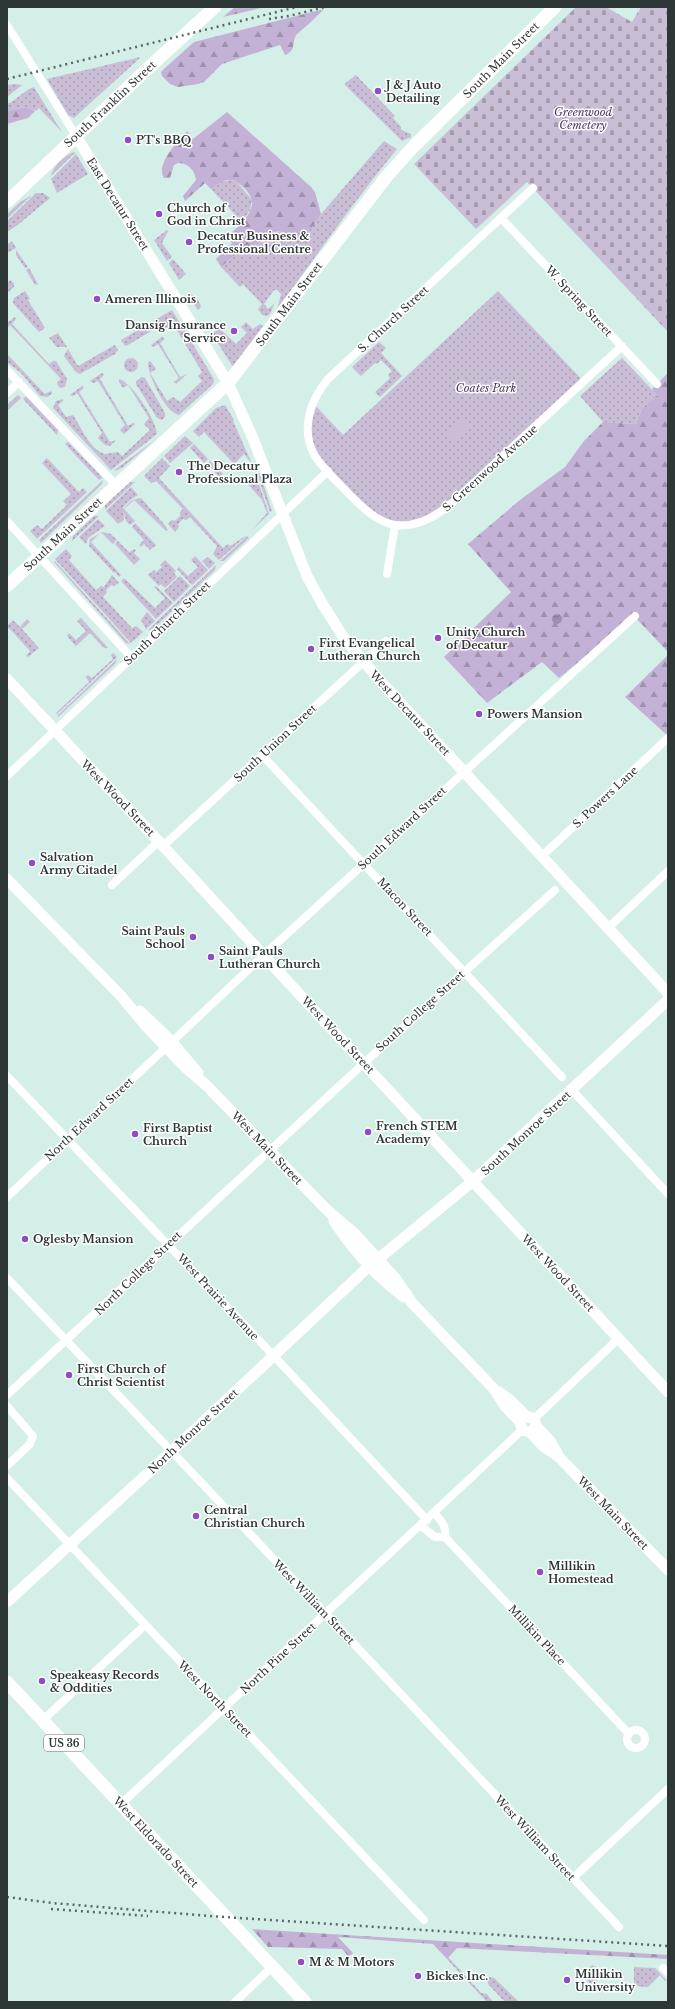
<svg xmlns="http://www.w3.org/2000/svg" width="675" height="2009" viewBox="0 0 675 2009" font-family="'Libre Baskerville',serif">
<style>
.green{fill:url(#green-dots)}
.forest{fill:url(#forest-firs)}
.cemetery{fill:url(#cemetery-stones)}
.pitch{fill:#c9bed5}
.water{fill:url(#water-waves)}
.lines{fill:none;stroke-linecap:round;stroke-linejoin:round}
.street{stroke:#fff;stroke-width:8}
.secondary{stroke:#fff;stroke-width:11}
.primary{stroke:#fff;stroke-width:13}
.rail{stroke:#5a6865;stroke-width:2.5;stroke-dasharray:2 4;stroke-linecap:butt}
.poi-dot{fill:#8e4dc2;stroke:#fff;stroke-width:1.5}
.labels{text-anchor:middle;stroke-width:3;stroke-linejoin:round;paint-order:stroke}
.shield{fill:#fff;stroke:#6c7372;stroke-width:1}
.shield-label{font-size:10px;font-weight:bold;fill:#2d3735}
.street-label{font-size:11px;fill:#2d3735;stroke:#fff}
.poi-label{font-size:11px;font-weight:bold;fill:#2d3735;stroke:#fff;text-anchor:start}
.park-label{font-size:11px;font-style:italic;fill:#503667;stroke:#fff}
</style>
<defs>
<pattern id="green-dots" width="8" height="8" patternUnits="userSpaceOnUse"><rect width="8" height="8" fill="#c9bed5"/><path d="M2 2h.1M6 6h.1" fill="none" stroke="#a49bae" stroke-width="1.8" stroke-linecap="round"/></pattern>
<pattern id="forest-firs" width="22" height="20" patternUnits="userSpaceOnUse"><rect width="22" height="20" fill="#c3b1d6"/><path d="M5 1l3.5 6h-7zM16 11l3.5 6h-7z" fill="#9f91ae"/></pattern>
<pattern id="cemetery-stones" width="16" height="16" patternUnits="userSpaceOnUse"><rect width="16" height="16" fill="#c9bed5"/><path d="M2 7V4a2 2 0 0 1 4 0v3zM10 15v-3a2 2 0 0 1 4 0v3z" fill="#a49bae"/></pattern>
<pattern id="water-waves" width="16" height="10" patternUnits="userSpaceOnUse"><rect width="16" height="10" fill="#9f8db1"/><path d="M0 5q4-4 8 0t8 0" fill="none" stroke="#827491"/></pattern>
</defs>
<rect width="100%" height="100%" fill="#d4eee8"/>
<path class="green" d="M 141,57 L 74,118 L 68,115 L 47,79 Z
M 356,75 L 395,116 L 393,118 L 401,127 L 401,130 L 411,134 L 411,137 L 402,141 L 344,84 Z
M 14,84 L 22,85 L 7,97 L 7,85 Z
M 34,87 L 35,89 L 62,132 L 39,108 L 36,111 L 26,107 L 7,111 L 7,104 C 16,101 27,88 34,87 Z
M 384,141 L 397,149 C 354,201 316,256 277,310 L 281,294 L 277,290 L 274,290 L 264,304 L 268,309 L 274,304 L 271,312 L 268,316 L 262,315 L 258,309 L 262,304 L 243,284 L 240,287 L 221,267 L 239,251 L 245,247 L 253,246 L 276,231 L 292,235 L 316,223 L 321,214 Z
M 74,152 L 75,153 L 51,176 C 53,166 65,155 74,152 Z
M 76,154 L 88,174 L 57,193 L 51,179 Z
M 231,180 L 238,183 L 252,200 L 250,210 L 242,222 L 212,190 L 221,182 Z
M 36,193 L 43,193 L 50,198 L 19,224 L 7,232 L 7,221 Z
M 32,195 L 7,219 L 7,214 L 20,202 Z
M 167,230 L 168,231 L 162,243 L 172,257 L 167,261 L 154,240 Z
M 12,241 L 16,248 L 7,253 L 7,245 Z
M 16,250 L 28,267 L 25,268 L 16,255 Z
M 173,259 L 186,274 L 179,280 L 169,263 Z
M 29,268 L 38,284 L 35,285 L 26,270 Z
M 11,280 L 14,284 L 14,287 L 7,293 L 7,283 Z
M 25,291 L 30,299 L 28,300 L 45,328 L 39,332 L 13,303 L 14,298 Z
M 498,291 L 584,382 L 453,502 L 418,523 L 383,520 L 321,465 L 310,442 L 312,402 L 343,435 Z
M 187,293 C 193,293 200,301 201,307 L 198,310 Z
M 172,310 L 214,379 L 213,384 L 179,415 C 165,412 149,377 148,364 L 149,361 L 151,362 L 156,369 L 150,373 L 167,401 L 173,397 L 180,402 L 202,381 L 198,376 L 202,372 L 175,327 L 170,330 L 161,325 L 128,345 L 125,346 L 121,340 Z
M 15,317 L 16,319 L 12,324 L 49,364 L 53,361 L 56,361 L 67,379 L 65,387 L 60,388 L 58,385 L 57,382 L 61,379 L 10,325 L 7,328 L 7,323 Z
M 246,322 L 253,329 L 260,324 L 263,326 L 233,367 L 212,334 L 219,328 L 236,344 L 247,333 L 241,327 Z
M 58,333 L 67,347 L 57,347 L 49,338 Z
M 162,337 L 165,339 L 160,343 L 180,377 L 187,374 L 176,384 L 174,382 L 179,378 L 158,344 L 153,347 L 151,345 Z
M 379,342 L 386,348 L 381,353 L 402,376 L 380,397 L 375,392 L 390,378 L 388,375 L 392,371 L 381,360 L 377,364 L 375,363 L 361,376 L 352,367 Z
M 115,345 L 118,350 L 115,354 L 80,374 L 76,372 L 64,356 L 68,349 L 78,366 Z
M 7,354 L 45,394 L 51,391 L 52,393 L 48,397 L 40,396 L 21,373 L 7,362 Z
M124 365a7 7 0 1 1 14 0a7 7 0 1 1-14 0Z
M 622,358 L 657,395 L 642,409 L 636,424 L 603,422 L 580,396 Z
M 102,373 L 104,375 L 100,379 L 128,426 L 133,423 L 135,424 L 124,434 L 120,430 L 125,425 L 98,381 L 93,383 L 90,381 Z
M 142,377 L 145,378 L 165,413 L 165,417 L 162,420 L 157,418 L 136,384 L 136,381 Z
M 119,379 C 132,382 157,422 157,434 L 111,470 L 53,408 L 56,401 L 63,399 L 63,401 L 58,405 L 66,417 L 73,415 C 82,428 89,449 105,454 L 118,452 L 122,456 L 150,430 L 144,424 L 149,418 L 128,385 L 123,388 L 119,382 Z
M 82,386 L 84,388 L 79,392 L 110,442 L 116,440 L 110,446 L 105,445 L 98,438 L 102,433 L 77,393 L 73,396 L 70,395 Z
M 18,395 L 21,398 L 7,411 L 7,405 Z
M 26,396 L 58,430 L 57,435 L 23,399 Z
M 225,405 L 234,420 L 233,421 L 252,464 L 244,454 L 234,464 L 204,432 L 199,437 L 193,431 L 216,408 Z
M 185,436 L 193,443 L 170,463 L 164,456 Z
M 155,440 L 122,468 L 113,471 Z
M 68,442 L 100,475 L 102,478 L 99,480 L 65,444 Z
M 194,444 L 208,459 L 204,463 L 190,448 Z
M 47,458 L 79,492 L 83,488 L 87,492 L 37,539 L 30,531 L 37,525 L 42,529 L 67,505 L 63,501 L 71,494 L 42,463 Z
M 162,458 L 170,466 L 159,478 L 223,548 L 228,544 L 230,546 L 247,535 L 219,560 L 213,554 L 217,546 L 190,517 L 186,520 L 183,519 L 178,524 L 179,527 L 175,532 L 168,524 L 172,520 L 175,521 L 180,516 L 180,512 L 183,509 L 156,481 L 151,483 L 144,476 Z
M 210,461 L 223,474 L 220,477 L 206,464 Z
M 256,471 L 260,474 L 272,511 L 270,512 Z
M 255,472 L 269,514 L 253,529 L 267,513 L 262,500 L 246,482 Z
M 103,480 L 102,484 L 41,543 L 39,540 Z
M 130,482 L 135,482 L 105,510 L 105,505 Z
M 131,487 L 138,495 L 130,500 L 123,507 L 124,520 L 118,524 L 106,511 Z
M 141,498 L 164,524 L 168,530 L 166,531 L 134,500 L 124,509 L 135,521 L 130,525 L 126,521 L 123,510 L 124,508 L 132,500 Z
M 94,516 L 99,516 L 72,541 L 73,536 Z
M 98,519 L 105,526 L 88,538 L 86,544 L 79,537 Z
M 135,523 L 156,545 L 150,550 L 144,544 L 141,547 L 139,545 L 144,540 L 132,527 Z
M 101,532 L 91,542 L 121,575 L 119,577 L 115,572 L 114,573 L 89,546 L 90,539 L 102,532 L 111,534 L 117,540 L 113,544 Z
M 247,536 L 249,538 L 224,561 L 220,561 Z
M 118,541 L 129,552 L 135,549 L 136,551 L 134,553 L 140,559 L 134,565 L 115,544 Z
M 66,549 L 72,556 L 69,560 L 96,590 L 101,586 L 104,587 L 112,575 L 119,583 L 114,586 L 111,585 L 106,590 L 107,592 L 103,597 L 132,628 L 136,626 L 143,632 L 131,643 L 55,559 Z
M 195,556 L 208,570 L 192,585 L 177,569 L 179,567 L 188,576 L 198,567 L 191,560 Z
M 208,557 L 215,563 L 209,569 L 202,561 Z
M 165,560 L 176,571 L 174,573 L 177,577 L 165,588 L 161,584 L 159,586 L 148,575 L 154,570 L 156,572 L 162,567 L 160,565 Z
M 55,561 L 130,644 L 126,643 L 54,562 Z
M 216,565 L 215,570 L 153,629 L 148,630 Z
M 180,576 L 190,586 L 174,602 L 164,591 Z
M 124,578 L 155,608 L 165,598 L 154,587 L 156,586 L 173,603 L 156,619 L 121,581 Z
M 147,612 L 155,621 L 146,629 L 141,620 Z
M 81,618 L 108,648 L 104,648 L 90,633 L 76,646 L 67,636 L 69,633 L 76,640 L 86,631 L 77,621 Z
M 27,619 L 30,622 L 22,629 L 39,648 L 28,657 L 26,656 L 30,651 L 9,628 L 7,630 L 7,626 L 13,620 L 20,627 Z
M 113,653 L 117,657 L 57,714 L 56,713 L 89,682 L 86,677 L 88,675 L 92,678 L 113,659 L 111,655 Z
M 117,659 L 115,664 L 58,717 L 58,715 Z
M 448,1957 L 481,1993 L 487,1994 L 493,2002 L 487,2002 L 447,1959 Z
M 592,1965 L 596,1967 L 597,1973 L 601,1973 L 600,1977 L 597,1977 L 596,1984 L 590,1983 L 585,1978 L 587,1970 Z
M 634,1967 L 655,1968 L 667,1981 L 665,1981 L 660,1975 L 648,1987 L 634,1986 Z
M 490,1977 L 494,1978 L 519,2002 L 505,2002 L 488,1984 L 487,1979 Z"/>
<path class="forest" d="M 235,7 L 265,7 L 223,17 Z
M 324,9 L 312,21 L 296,35 C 292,43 296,51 285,55 L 280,45 L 222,64 L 204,82 L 198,84 L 178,87 L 170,84 L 162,76 L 161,72 L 165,68 L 194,42 Z
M 26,107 L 35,111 L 28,118 L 7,124 L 7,111 Z
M 227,112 L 311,187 L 315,192 L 321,214 C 315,225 306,238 292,235 C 286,234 282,231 276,231 L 257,244 L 245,247 L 239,251 L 221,267 L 216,259 L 232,243 L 227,237 C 236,228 249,219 252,205 C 254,196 240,181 231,180 C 223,179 217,185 212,190 L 205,183 L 185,201 L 183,196 L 196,180 C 195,170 188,163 178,163 L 174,165 L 170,178 L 164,178 C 155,165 178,141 187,131 L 193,139 Z
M 668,373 L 668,652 L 634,616 L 559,678 L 542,662 L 487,703 L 444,657 L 511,592 L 468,544 L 520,500 L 565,467 L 584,441 L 603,422 L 636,424 L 642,409 L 657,395 L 652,389 Z
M 668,655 L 668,736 L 625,697 Z
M 252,1929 L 668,1955 L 668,1959 L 457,1948 L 447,1959 L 433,1944 L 338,1937 L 353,1953 L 349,1957 L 342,1949 L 268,1947 Z"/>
<path class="cemetery" d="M 576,7 L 606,7 L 632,22 L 641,7 L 668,7 L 668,332 L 527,182 L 476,229 L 414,164 Z"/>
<path class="pitch" d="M 464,418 L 473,427 L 456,443 L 447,433 Z"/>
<path class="water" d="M552 619a5 5 0 1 1 10 0a5 5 0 1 1-10 0Z"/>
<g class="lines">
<path class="street" d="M 7,25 L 76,136
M 533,188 L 328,379 C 310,400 300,431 315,456 C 324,470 337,481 348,493 C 360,505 376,522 395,525 C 418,528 437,516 453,502 L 622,346
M 501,218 L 657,384
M 7,370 L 116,485
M 7,393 L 19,382
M 7,521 L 131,657
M 387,574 L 395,525
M 262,755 L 562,1077
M 7,776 L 328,471
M 163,846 L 386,641
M 542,856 L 668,738
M 112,885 L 159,841
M 608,928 L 668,871
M 7,1076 L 273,1355 L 427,1520
M 572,1090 L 668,1194
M 7,1197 L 264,955 L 635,616
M 7,1278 L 326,1614 L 619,1927
M 7,1395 L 364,1063 L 555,890
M 7,1406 L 33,1436 L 30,1444 L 7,1466
M 534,1419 L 618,1339
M 7,1478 L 424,1920
M 434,1513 C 441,1520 447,1527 445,1537
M 421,1526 L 435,1537 L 445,1537 L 629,1734
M 43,1720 L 145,1625
M627 1739a9 9 0 1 1 18 0a9 9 0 1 1-18 0Z
M 121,1804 L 522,1430
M 573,1878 L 668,1789
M 663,1968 L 668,1973
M 235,2002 L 272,1967"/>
<path class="secondary" d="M 76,136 L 228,383 L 252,436 L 307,576 L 323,605 L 344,638 L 382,683 L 668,993
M 7,679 L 163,846 L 289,983 L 668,1392
M 7,879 L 121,996 L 146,1026 L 184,1066 L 207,1086 L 327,1210 L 355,1234 L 395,1278 L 413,1304 L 494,1389 L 505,1406 L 520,1422 L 522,1430 L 530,1432 L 543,1446 L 559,1457 L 668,1570
M 140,1011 L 172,1042 L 198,1073
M 334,1221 C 353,1250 376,1276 404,1297
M 499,1392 L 511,1401 L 526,1416 L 534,1419 L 536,1426 L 550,1441 L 557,1453
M 7,1602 L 171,1452 L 366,1269 L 473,1181 L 668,1000"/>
<path class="primary" d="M 7,202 L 146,70 L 215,7
M 7,586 L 228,383 L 387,176 L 414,146 L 555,7
M 7,1682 L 305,2002"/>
<path class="rail" d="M 269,19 L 289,16 L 325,7
M 7,79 L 297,7
M 7,1897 L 52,1903 L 209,1916 L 668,1946
M 51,1909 L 148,1916"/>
</g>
<g class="poi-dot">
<circle cx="378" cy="91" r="4"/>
<circle cx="128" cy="140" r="4"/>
<circle cx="159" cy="214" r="4"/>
<circle cx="189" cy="242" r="4"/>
<circle cx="97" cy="299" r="4"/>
<circle cx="234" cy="331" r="4"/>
<circle cx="179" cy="472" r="4"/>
<circle cx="438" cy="638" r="4"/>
<circle cx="311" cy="649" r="4"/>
<circle cx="479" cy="714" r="4"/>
<circle cx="32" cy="863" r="4"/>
<circle cx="193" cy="937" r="4"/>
<circle cx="211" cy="957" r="4"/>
<circle cx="368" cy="1132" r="4"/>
<circle cx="135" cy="1134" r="4"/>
<circle cx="25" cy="1239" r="4"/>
<circle cx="69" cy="1375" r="4"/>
<circle cx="196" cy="1516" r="4"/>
<circle cx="540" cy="1572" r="4"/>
<circle cx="42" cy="1681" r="4"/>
<circle cx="301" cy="1962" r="4"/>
<circle cx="418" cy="1976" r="4"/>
<circle cx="567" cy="1980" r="4"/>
</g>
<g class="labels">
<rect class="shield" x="44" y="1735" width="40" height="16" rx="3"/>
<g class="shield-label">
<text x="64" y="1747">US 36</text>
</g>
<g class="street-label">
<text transform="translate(501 60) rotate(-45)" y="4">South Main Street</text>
<text transform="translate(110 104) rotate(-43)" y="4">South Franklin Street</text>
<text transform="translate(118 204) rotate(58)" y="4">East Decatur Street</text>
<text transform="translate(579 301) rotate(47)" y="4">W. Spring Street</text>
<text transform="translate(289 304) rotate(-53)" y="4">South Main Street</text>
<text transform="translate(393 319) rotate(-43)" y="4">S. Church Street</text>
<text transform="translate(490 468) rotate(-42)" y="4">S. Greenwood Avenue</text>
<text transform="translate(63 534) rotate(-43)" y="4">South Main Street</text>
<text transform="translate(167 623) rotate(-44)" y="4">South Church Street</text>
<text transform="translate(410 713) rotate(47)" y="4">West Decatur Street</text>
<text transform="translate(275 743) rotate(-43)" y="4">South Union Street</text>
<text transform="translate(605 797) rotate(-43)" y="4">S. Powers Lane</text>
<text transform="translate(118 798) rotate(46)" y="4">West Wood Street</text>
<text transform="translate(402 828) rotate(-43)" y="4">South Edward Street</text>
<text transform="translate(405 907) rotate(47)" y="4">Macon Street</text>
<text transform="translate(420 1011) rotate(-42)" y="4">South College Street</text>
<text transform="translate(338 1035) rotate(47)" y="4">West Wood Street</text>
<text transform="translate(89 1119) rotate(-43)" y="4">North Edward Street</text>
<text transform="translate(526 1133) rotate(-43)" y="4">South Monroe Street</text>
<text transform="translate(267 1148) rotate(46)" y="4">West Main Street</text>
<text transform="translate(138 1273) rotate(-44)" y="4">North College Street</text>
<text transform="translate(558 1273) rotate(47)" y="4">West Wood Street</text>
<text transform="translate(218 1297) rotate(47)" y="4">West Prairie Avenue</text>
<text transform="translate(193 1431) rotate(-43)" y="4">North Monroe Street</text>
<text transform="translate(613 1513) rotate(46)" y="4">West Main Street</text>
<text transform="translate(314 1602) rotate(46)" y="4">West William Street</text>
<text transform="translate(537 1635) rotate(47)" y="4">Millikin Place</text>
<text transform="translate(278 1658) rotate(-43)" y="4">North Pine Street</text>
<text transform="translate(215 1699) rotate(46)" y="4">West North Street</text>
<text transform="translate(535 1838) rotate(47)" y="4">West William Street</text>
<text transform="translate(156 1842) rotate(47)" y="4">West Eldorado Street</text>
</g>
<g class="poi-label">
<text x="386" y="89">J &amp; J Auto<tspan x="386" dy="13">Detailing</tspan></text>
<text x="136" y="144">PT's BBQ</text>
<text x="167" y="212">Church of<tspan x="167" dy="13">God in Christ</tspan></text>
<text x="197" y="240">Decatur Business &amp;<tspan x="197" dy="13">Professional Centre</tspan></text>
<text x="105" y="303">Ameren Illinois</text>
<text x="226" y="329" text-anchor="end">Dansig Insurance<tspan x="226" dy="13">Service</tspan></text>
<text x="187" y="470">The Decatur<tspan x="187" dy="13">Professional Plaza</tspan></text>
<text x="446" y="636">Unity Church<tspan x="446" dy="13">of Decatur</tspan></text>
<text x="319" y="647">First Evangelical<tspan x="319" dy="13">Lutheran Church</tspan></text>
<text x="487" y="718">Powers Mansion</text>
<text x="40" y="861">Salvation<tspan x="40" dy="13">Army Citadel</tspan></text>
<text x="185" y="935" text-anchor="end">Saint Pauls<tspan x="185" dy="13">School</tspan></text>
<text x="219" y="955">Saint Pauls<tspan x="219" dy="13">Lutheran Church</tspan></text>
<text x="376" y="1130">French STEM<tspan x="376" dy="13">Academy</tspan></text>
<text x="143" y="1132">First Baptist<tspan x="143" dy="13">Church</tspan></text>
<text x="33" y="1243">Oglesby Mansion</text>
<text x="77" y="1373">First Church of<tspan x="77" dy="13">Christ Scientist</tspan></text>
<text x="204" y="1514">Central<tspan x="204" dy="13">Christian Church</tspan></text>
<text x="548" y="1570">Millikin<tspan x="548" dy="13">Homestead</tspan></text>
<text x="50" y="1679">Speakeasy Records<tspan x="50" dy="13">&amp; Oddities</tspan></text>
<text x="309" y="1966">M &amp; M Motors</text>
<text x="575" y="1978">Millikin<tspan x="575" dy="13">University</tspan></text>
<text x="426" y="1980">Bickes Inc.</text>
</g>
<g class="park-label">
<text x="583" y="116">Greenwood<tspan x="583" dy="13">Cemetery</tspan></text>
<text x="486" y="392">Coates Park</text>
</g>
</g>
<rect width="675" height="2009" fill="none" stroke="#2d3735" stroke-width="16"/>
</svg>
